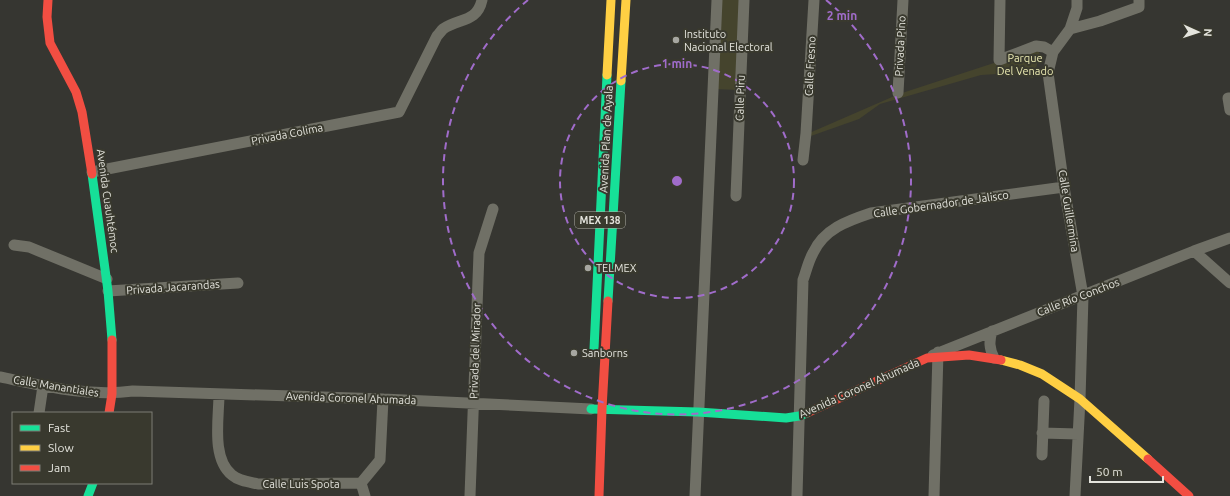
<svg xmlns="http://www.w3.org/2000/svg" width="1230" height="496" viewBox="0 0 1230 496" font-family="Ubuntu,sans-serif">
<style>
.green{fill:#45442d}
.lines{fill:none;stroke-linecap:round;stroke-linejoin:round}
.street{stroke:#707066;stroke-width:11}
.fast{stroke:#16e098;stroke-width:9}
.slow{stroke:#ffcf43;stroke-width:9}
.jam{stroke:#f24e42;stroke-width:9}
.ring{fill:none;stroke:#a06cca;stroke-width:2;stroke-dasharray:7 5}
.poi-dot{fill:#a7a7a1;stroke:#39392e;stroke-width:1.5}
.labels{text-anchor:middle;stroke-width:4;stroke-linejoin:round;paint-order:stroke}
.shield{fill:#39392e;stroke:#b1b1a8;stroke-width:1}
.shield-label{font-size:10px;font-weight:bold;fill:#e4e4dd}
.poi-label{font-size:11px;fill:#e4e4dd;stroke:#39392e;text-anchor:start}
.street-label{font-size:11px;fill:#e4e4dd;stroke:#39392e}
.park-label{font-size:11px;fill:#e9e8b1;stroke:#39392e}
.centre{fill:#a06cca;stroke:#39392e;stroke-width:2}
.ring-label{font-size:12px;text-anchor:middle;font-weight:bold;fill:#a06cca;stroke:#39392e;stroke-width:4;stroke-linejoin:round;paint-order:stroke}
</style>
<rect width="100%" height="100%" fill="#363631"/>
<path class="green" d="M 717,0 L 744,0 L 740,90 L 713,89 Z
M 1036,47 L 1040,54 L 1033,78 L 1012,73 L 981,75 L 880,104 L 859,119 L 808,137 L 807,134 L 899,94 L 1000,61 Z"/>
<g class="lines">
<path class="street" d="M 1000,0 L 999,60 L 1036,46 L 1044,47 L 1053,52
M 1070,29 L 1100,21 L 1139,7 L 1139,0
M 898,93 L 903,0
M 1230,98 L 1228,98 L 1230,110
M 803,160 L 806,133 L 814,0
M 92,172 L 399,112 L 437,36 C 439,34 441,31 443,29 C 458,18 477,23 482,0
M 736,196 L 744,0
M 14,245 L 29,247 L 107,279
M 1194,251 L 1230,283
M 108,291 L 238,283
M 992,331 C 989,341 989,348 994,358
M 933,355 L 1194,251 L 1230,238
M 0,377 C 44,386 88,397 133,391 L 383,399 L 591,409
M 219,394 C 219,418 211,458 232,475 C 239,481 249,482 258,484 L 361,483
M 39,413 L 43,386
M 1042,433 L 1078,434
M 1042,455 L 1044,401
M 361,483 L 380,460 L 383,399
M 361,483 L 365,496
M 470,496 L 479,253 L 493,209
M 695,496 L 717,0
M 797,496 L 803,280 C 806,272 808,262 813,253 C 824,229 847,221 871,213 L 1064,187
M 934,496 L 938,352
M 1075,496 L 1080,399 L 1083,296 L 1064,187 L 1048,73 L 1053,52 L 1070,29 L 1077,8 L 1077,0"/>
<path class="fast" d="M 92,174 L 108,291 L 112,340
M 608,301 L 621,81
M 594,349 L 607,75
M 591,409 L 698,412 L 786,418 L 799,416 L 807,413
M 88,496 L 93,483"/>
<path class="slow" d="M 607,75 L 611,0
M 621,81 L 626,0
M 1001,360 L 1020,365 L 1042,374 L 1080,399 L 1148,459"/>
<path class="jam" d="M 48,0 L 47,17 L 50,43 L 76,92 L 82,112 L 92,174
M 109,413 L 112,394 L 112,340
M 807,413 L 927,358 L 969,355 L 1001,360
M 1148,459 L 1189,496
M 599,496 L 602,409 L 608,301"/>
</g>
<g class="ring">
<circle cx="677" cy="181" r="117"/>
<path d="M826 0A234 234 0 1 1 528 0"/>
</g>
<g class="poi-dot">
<circle cx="676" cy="40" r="4"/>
<circle cx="588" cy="268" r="4"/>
<circle cx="574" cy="353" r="4"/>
</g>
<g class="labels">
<rect class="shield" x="575" y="212" width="50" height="16" rx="3"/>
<g class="shield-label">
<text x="600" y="224">MEX 138</text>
</g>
<g class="poi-label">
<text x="684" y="38">Instituto<tspan x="684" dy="13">Nacional Electoral</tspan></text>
<text x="596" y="272">TELMEX</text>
<text x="582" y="357">Sanborns</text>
</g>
<g class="street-label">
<text transform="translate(900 46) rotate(-87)" y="4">Privada Pino</text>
<text transform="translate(810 66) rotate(-87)" y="4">Calle Fresno</text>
<text transform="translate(740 98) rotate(-88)" y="4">Calle Piru</text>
<text transform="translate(287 134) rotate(-11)" y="4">Privada Colima</text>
<text transform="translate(606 139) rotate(-87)" y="4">Avenida Plan de Ayala</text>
<text transform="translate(108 201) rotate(82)" y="4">Avenida Cuauhtémoc</text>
<text transform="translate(941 204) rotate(-8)" y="4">Calle Gobernador de Jalisco</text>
<text transform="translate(1069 211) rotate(81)" y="4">Calle Guillermina</text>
<text transform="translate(173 287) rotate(-4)" y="4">Privada Jacarandas</text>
<text transform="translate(1078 297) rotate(-21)" y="4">Calle Río Conchos</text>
<text transform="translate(475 351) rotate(-88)" y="4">Privada del Mirador</text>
<text transform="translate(56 386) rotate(9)" y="4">Calle Manantiales</text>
<text transform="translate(859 388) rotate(-24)" y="4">Avenida Coronel Ahumada</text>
<text transform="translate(351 398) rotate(2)" y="4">Avenida Coronel Ahumada</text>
<text x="301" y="488">Calle Luis Spota</text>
</g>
<g class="park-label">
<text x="1025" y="62">Parque<tspan x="1025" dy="13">Del Venado</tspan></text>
</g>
</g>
<circle cx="677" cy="181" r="6" class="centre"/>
<g class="ring-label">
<text x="842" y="20">2 min</text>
<text x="677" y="68">1 min</text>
</g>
<rect x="12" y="412" width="140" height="72" fill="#39392e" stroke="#7d7d74"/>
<rect x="20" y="425" width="20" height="6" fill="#16e098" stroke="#7d7d74"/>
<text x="48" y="432" font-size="12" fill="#e4e4dd">Fast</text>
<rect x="20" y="445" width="20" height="6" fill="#ffcf43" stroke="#7d7d74"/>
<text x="48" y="452" font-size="12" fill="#e4e4dd">Slow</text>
<rect x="20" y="465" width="20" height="6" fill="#f24e42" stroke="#7d7d74"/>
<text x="48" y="472" font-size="12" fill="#e4e4dd">Jam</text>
<g transform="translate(1198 32) rotate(93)" stroke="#39392e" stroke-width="3" paint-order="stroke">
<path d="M0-3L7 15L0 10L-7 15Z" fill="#e4e4dd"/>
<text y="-6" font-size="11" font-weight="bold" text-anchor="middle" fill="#e4e4dd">N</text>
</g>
<path d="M1090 476v6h73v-6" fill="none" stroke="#e4e4dd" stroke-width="2"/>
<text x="1096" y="476" font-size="12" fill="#e4e4dd" stroke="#39392e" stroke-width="3" paint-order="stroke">50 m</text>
</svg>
